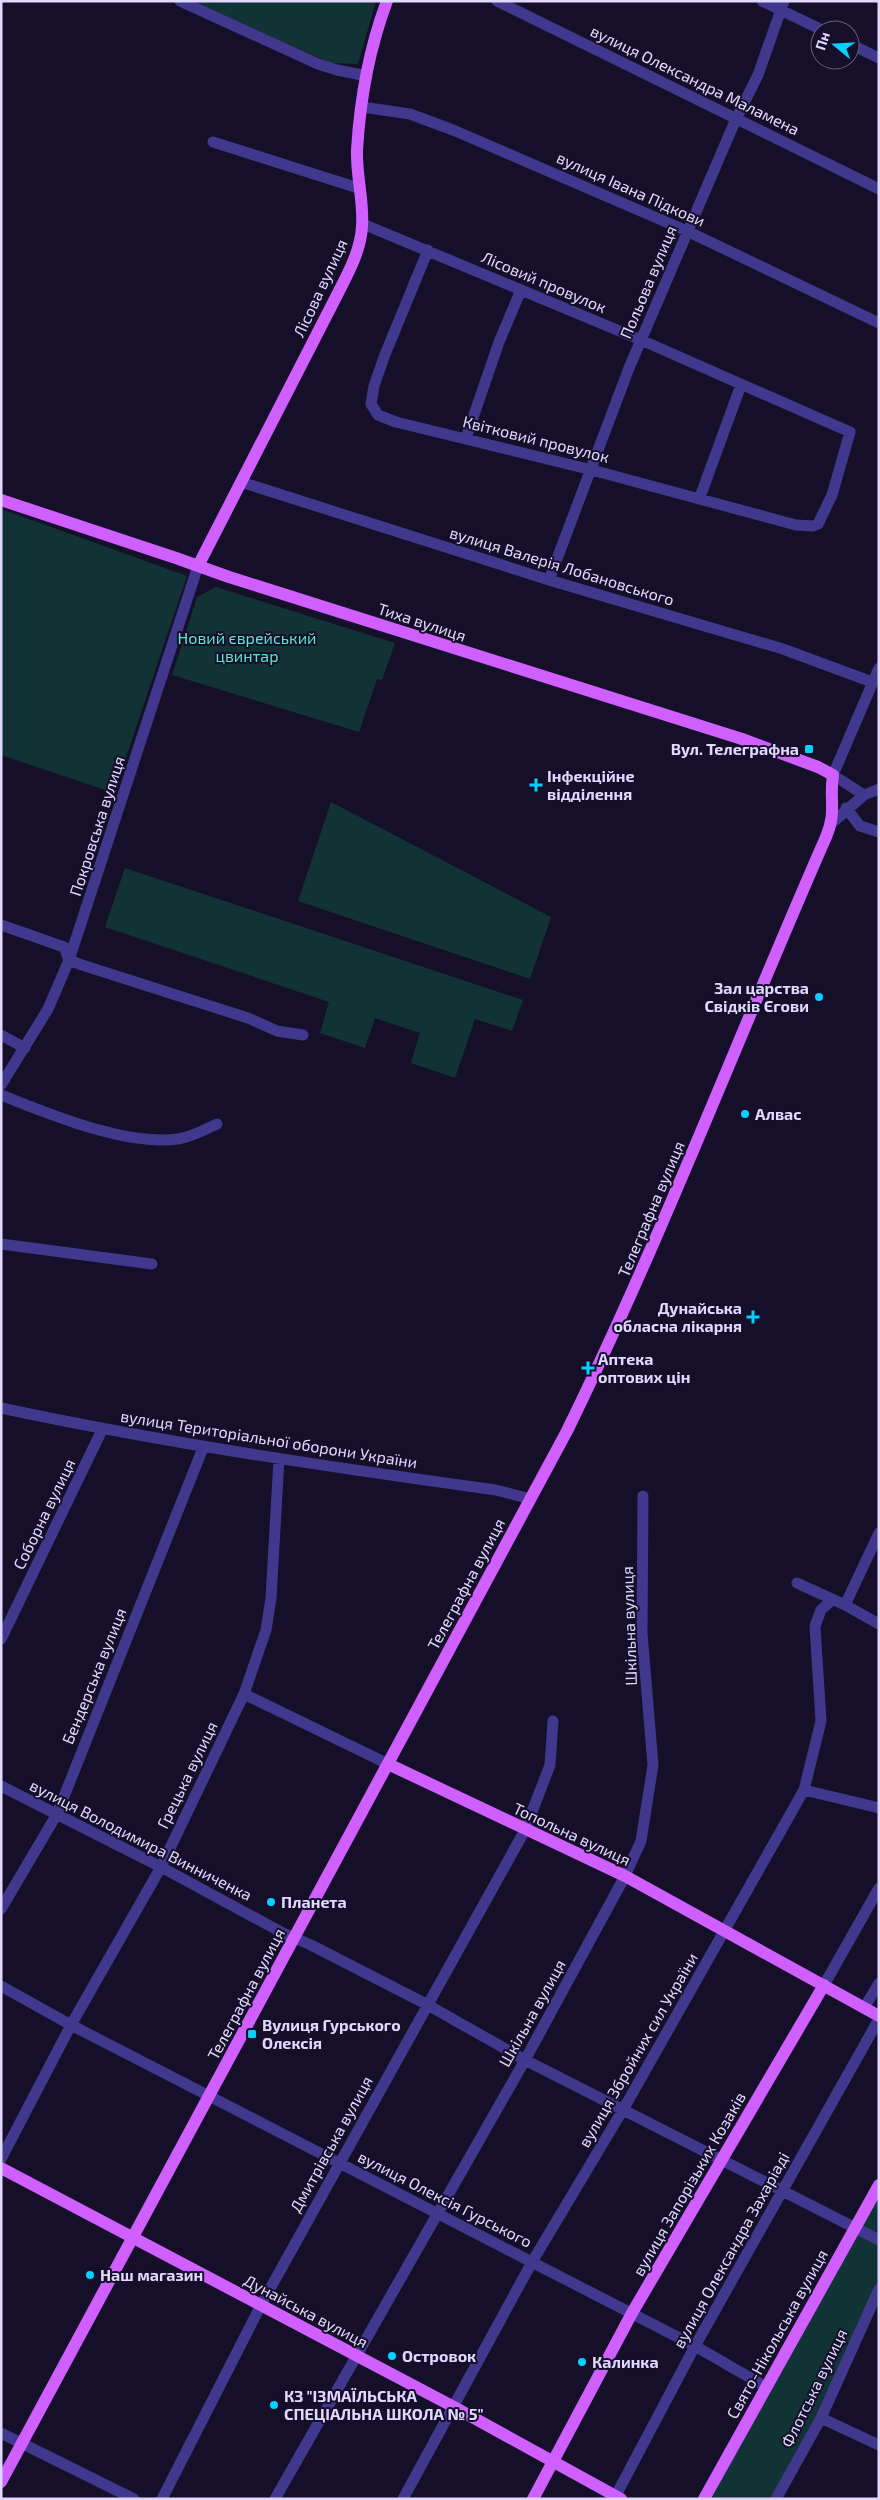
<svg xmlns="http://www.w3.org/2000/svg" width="880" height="2500" viewBox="0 0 880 2500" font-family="'Exo 2',sans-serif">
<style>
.green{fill:#123335}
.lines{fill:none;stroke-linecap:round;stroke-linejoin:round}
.minor{stroke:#41378c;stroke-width:11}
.major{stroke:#d05fff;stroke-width:12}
.poi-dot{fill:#04d1ff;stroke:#160f2a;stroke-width:2}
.labels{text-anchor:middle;stroke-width:4;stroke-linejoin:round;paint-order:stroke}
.street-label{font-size:16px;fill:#e0d8ff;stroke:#160f2a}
.park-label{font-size:16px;fill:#5ce7d0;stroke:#160f2a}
.poi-label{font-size:16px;font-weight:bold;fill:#e0d8ff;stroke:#160f2a;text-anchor:start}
</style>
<rect width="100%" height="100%" fill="#160f2a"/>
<path class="green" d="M 190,1 L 376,1 L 358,64 L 331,63 Z
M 1,509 L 187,576 L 114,793 L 1,755 Z
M 216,587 L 395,643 L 382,680 L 377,679 L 359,732 L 172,675 L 197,597 Z
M 331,802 L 551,917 L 530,979 L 298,901 Z
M 125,868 L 523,1000 L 512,1031 L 475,1019 L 455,1078 L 411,1063 L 420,1033 L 375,1018 L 365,1048 L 320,1033 L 329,1002 L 105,927 Z
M 879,2193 L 879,2285 L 814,2421 L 772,2499 L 711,2499 Z"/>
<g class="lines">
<path class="minor" d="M 180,1 L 318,64 L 337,70 L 367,76
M 497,1 L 879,189
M 762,1 L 822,30
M 850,44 L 879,58
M 362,107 L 410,114 L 453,130 L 687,231 L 879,323
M 213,142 L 358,188
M 363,224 L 641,340 L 850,432 L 832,495 L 818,524 L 813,526 L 796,525 L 592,470 L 396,422 L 378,415 L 371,404 L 374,386 L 384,357 L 428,250
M 466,438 L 499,342 L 521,290
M 241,482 L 549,580 L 783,649 L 872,682
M 700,497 L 741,385
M 549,580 L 629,368 L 736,119 L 758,75 L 784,1
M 864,795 L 833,775 L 879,668
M 846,808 L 860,826 L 879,832
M 833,822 L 864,795 L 879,789
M 1,925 L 64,947 L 69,960 L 82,965 L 248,1018 L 277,1031 L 303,1035
M 1,1035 L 25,1048
M 1,1085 L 48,1009 L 69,960 L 198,566
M 1,1095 C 50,1114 124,1146 178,1139 C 192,1137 204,1130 217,1124
M 1,1244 L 152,1264
M 1,1408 C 165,1443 330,1467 496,1490 L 531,1499
M 797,1583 L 845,1605 L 879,1624
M 845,1605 L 879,1533
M 1,1639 L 102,1430
M 244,1694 L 388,1764
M 1,1786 L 161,1867 L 283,1933 L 311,1945 L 426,2004 L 525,2060 L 879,2240
M 804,1790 L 879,1808
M 1,1909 L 57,1814 L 203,1448
M 824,1985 L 879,1888
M 1,1986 L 71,2025 L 695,2346 L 766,2387
M 864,2008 L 879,1983
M 1,2159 L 71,2025 L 161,1867 L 244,1694 L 266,1630 L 271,1598 L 279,1459
M 821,2418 L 879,2445
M 1,2433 L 134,2499
M 162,2499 L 261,2305 L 525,1830 L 550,1765 L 553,1721
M 275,2499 L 525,2060 L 625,1876 L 641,1841 L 653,1765 L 642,1633 L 643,1496
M 403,2499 L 532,2262 L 624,2108 L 804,1790 L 821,1721 L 815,1626 L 821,1610 L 832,1600
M 614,2499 L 695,2346 L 879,2019
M 776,2499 L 821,2418 L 879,2289"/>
<path class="major" d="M 1,500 L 176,558 L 229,577 L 742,739 L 818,767 L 833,775 C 829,800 837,811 826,837 C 739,1035 662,1237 567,1431 L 1,2482
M 198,566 L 336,297 C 347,275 361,251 362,226 C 364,201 356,176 357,150 C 360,100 369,49 387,1
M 388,1764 L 625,1876 L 879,2016
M 1,2168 L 454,2407 L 621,2499
M 533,2499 L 632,2313 L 824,1985
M 704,2499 L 879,2185"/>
</g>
<g class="poi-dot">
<rect x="804" y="744" width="10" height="10" rx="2.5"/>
<path d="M533.5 777.5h5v5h5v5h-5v5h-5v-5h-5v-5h5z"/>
<circle cx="819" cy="997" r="5"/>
<circle cx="745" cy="1114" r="5"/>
<path d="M750.5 1309.5h5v5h5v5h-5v5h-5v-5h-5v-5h5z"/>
<path d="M585.5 1360.5h5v5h5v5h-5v5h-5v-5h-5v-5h5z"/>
<circle cx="271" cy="1902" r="5"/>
<rect x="247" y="2029" width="10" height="10" rx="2.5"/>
<circle cx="90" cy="2275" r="5"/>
<circle cx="392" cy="2356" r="5"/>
<circle cx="582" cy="2362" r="5"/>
<circle cx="274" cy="2405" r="5"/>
</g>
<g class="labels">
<g class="street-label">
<text transform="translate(695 80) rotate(26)" y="6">вулиця Олександра Маламена</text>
<text transform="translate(631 189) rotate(24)" y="6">вулиця Івана Підкови</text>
<text transform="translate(544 282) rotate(23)" y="6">Лісовий провулок</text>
<text transform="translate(648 282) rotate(-67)" y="6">Польова вулиця</text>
<text transform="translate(320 288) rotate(-65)" y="6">Лісова вулиця</text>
<text transform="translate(536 439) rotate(14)" y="6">Квітковий провулок</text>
<text transform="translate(562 566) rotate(17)" y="6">вулиця Валерія Лобановського</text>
<text transform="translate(422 622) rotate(18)" y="6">Тиха вулиця</text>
<text transform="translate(97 826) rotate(-72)" y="6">Покровська вулиця</text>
<text transform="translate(651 1209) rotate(-67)" y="6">Телеграфна вулиця</text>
<text transform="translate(269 1439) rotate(9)" y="6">вулиця Територіальної оборони України</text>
<text transform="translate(44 1514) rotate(-64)" y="6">Соборна вулиця</text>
<text transform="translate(466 1584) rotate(-62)" y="6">Телеграфна вулиця</text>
<text transform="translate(629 1626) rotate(-92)" y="6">Шкільна вулиця</text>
<text transform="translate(94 1676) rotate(-68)" y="6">Бендерська вулиця</text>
<text transform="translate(187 1775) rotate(-64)" y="6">Грецька вулиця</text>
<text transform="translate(572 1834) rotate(25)" y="6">Топольна вулиця</text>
<text transform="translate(141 1840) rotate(27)" y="6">вулиця Володимира Винниченка</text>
<text transform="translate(246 1994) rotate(-62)" y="6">Телеграфна вулиця</text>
<text transform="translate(532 2013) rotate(-61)" y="6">Шкільна вулиця</text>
<text transform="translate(638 2050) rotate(-60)" y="6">вулиця Збройних сил України</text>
<text transform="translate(331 2144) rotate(-61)" y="6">Дмитрівська вулиця</text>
<text transform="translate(689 2184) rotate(-60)" y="6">вулиця Запорізьких Козаків</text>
<text transform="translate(445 2199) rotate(27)" y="6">вулиця Олексія Гурського</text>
<text transform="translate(731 2250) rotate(-61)" y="6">вулиця Олександра Захаріаді</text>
<text transform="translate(306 2311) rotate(28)" y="6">Дунайська вулиця</text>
<text transform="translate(777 2334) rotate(-61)" y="6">Свято-Нікольська вулиця</text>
<text transform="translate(814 2388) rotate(-64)" y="6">Флотська вулиця</text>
</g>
<g class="park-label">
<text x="247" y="644">Новий єврейський<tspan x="247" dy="18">цвинтар</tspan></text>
</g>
<g class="poi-label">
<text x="799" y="755" text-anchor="end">Вул. Телеграфна</text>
<text x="547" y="782">Інфекційне<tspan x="547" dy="18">відділення</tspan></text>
<text x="809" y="994" text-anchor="end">Зал царства<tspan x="809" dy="18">Свідків Єгови</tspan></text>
<text x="755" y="1120">Алвас</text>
<text x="742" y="1314" text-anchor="end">Дунайська<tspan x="742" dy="18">обласна лікарня</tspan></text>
<text x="598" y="1365">Аптека<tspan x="598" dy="18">оптових цін</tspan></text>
<text x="281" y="1908">Планета</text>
<text x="262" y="2031">Вулиця Гурського<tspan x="262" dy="18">Олексія</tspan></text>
<text x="100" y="2281">Наш магазин</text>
<text x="402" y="2362">Островок</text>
<text x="592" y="2368">Калинка</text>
<text x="284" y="2402">КЗ "ІЗМАЇЛЬСЬКА<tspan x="284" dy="18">СПЕЦІАЛЬНА ШКОЛА № 5"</tspan></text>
</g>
</g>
<rect width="880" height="2500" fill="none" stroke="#e0d8ff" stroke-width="5"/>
<g transform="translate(835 45) rotate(288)"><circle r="24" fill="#160f2a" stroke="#675f7f"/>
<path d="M0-4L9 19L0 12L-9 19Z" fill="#04d1ff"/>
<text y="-8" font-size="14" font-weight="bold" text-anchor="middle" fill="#e0d8ff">Пн</text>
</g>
</svg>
